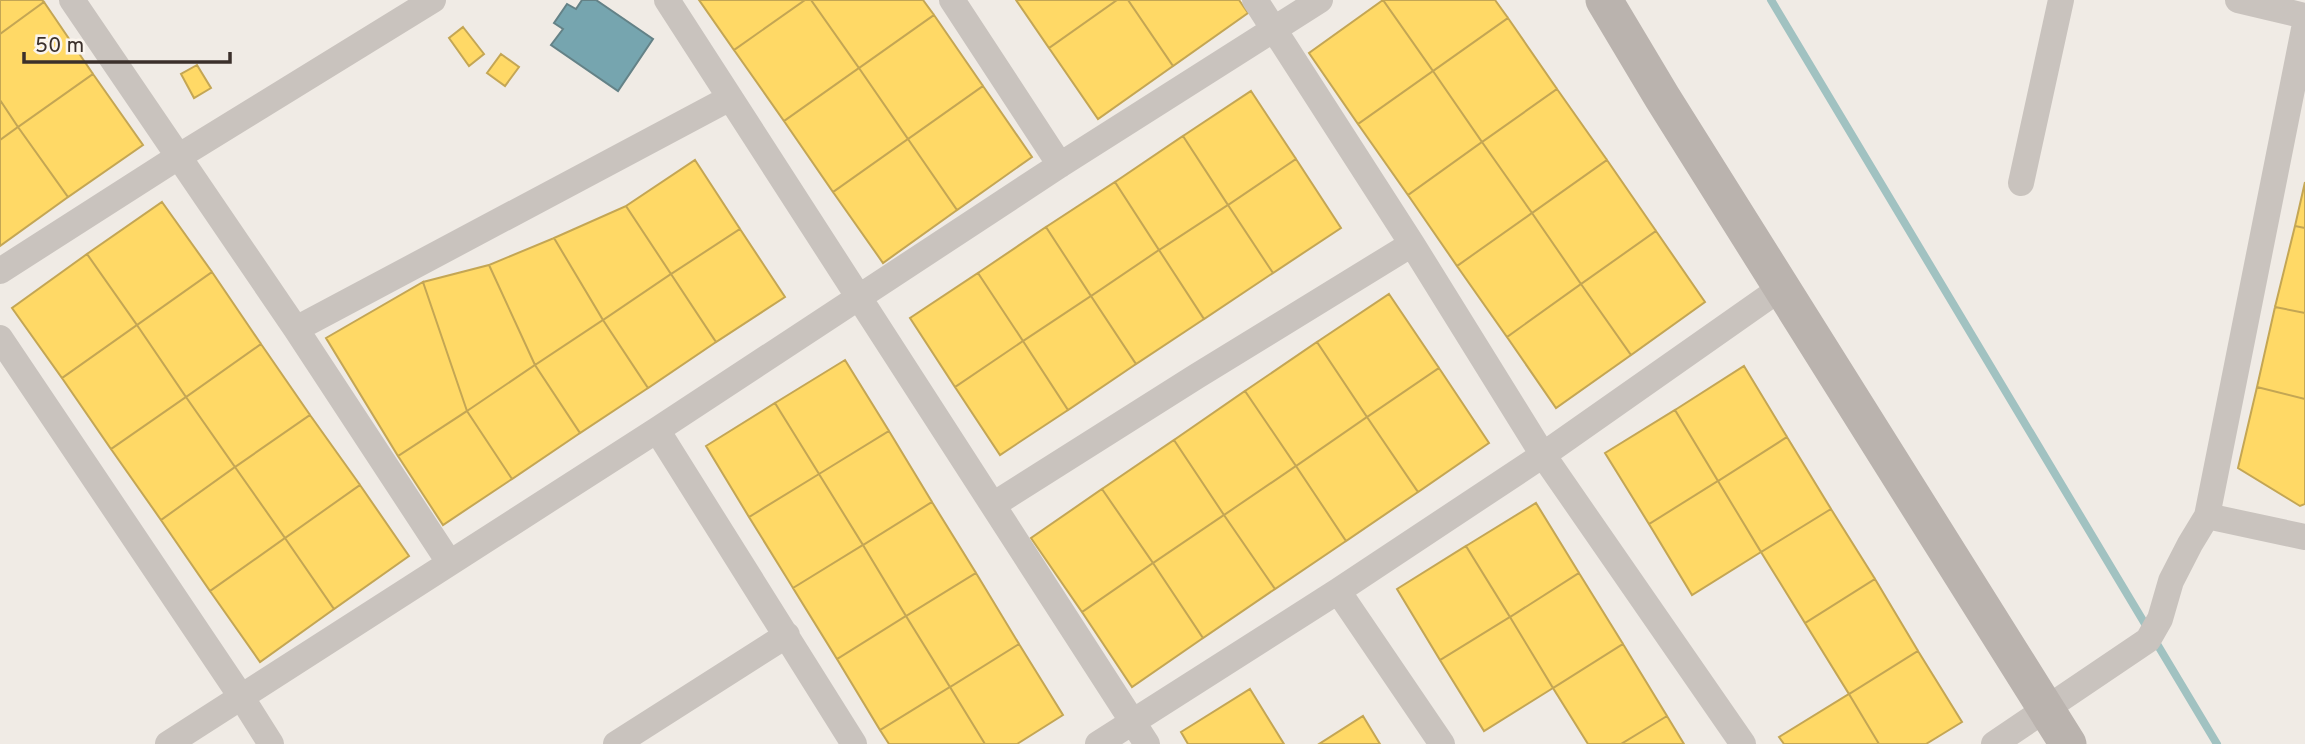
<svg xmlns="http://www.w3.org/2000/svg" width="2305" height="744" viewBox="0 0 2305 744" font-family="Overpass,sans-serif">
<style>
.homes{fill:#ffd966;stroke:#c4a654;stroke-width:2}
.public{fill:#76a5af;stroke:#648287;stroke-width:2}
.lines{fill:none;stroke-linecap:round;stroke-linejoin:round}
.stream{stroke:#a1c2c1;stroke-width:8}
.minor{stroke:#c9c3be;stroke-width:26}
.secondary{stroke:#bab3ae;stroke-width:37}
</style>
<rect width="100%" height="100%" fill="#f0ebe5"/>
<path class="homes" d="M 0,0 L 42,0 L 44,2 L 0,34 Z
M 699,0 L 805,0 L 734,50 Z
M 805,0 L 811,0 L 859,68 L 784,121 L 734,50 Z
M 811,0 L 923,0 L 934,15 L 859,68 Z
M 1016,0 L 1117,0 L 1049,48 Z
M 1117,0 L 1128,0 L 1173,66 L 1098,119 L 1049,48 Z
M 1128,0 L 1239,0 L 1248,13 L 1173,66 Z
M 1383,0 L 1495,0 L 1508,18 L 1433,71 Z
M 1383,0 L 1433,71 L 1358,124 L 1309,53 Z
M 44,2 L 93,74 L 18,127 L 0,100 L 0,34 Z
M 934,15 L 983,86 L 908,139 L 859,68 Z
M 1508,18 L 1557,89 L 1482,142 L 1433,71 Z
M 463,27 L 484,54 L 469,66 L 449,38 Z
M 501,54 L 519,67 L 505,86 L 487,73 Z
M 197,65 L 211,88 L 194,98 L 181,74 Z
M 859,68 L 908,139 L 833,192 L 784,121 Z
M 1433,71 L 1482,142 L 1408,195 L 1358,124 Z
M 93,74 L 143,145 L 68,197 L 18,127 Z
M 983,86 L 1032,157 L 957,210 L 908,139 Z
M 1557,89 L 1607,160 L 1532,213 L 1482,142 Z
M 1251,91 L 1296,159 L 1228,205 L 1183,136 Z
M 0,100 L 18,127 L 0,140 Z
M 18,127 L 68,197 L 0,246 L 0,140 Z
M 1183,136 L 1228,205 L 1159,250 L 1115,182 Z
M 908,139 L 957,210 L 883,263 L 833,192 Z
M 1482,142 L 1532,213 L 1457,266 L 1408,195 Z
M 1296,159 L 1341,228 L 1273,273 L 1228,205 Z
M 695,160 L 740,229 L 671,274 L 626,206 Z
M 1607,160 L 1656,231 L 1581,284 L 1532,213 Z
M 1115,182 L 1159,250 L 1091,296 L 1046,227 Z
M 2305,182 L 2305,228 L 2295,226 Z
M 162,202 L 212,272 L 137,325 L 87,254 Z
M 1228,205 L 1273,273 L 1204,319 L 1159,250 Z
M 626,206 L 671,274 L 603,320 L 554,238 Z
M 1532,213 L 1581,284 L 1507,337 L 1457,266 Z
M 2295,226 L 2305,228 L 2305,313 L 2275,307 Z
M 1046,227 L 1091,296 L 1023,341 L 978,273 Z
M 740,229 L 785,297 L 716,342 L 671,274 Z
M 1656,231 L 1705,302 L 1631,355 L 1581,284 Z
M 554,238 L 603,320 L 535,365 L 489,265 Z
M 1159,250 L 1204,319 L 1136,364 L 1091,296 Z
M 87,254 L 137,325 L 62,378 L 12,308 Z
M 489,265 L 535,365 L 467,411 L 423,282 Z
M 212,272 L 261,344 L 186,397 L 137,325 Z
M 978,273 L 1023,341 L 955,387 L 910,318 Z
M 671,274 L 716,342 L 648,388 L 603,320 Z
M 423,282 L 467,411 L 398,456 L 326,338 Z
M 1581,284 L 1631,355 L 1556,408 L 1507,337 Z
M 1389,294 L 1439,368 L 1367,417 L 1317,342 Z
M 1091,296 L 1136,364 L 1068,410 L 1023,341 Z
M 2275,307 L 2305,313 L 2305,399 L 2257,387 Z
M 603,320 L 648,388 L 580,433 L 535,365 Z
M 137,325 L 186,397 L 111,449 L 62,378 Z
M 1023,341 L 1068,410 L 1000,455 L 955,387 Z
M 1317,342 L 1367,417 L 1296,466 L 1245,391 Z
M 261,344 L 310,415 L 235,467 L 186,397 Z
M 845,360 L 889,431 L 819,474 L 775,403 Z
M 535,365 L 580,433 L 512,479 L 467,411 Z
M 1744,366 L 1787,437 L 1718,481 L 1675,410 Z
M 1439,368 L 1489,443 L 1418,492 L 1367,417 Z
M 2257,387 L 2305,399 L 2305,504 L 2300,506 L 2238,468 Z
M 1245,391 L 1296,466 L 1224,515 L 1174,440 Z
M 186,397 L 235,467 L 161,520 L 111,449 Z
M 775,403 L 819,474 L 749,517 L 706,446 Z
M 1675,410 L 1718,481 L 1649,524 L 1605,453 Z
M 467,411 L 512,479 L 443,525 L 398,456 Z
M 310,415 L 360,485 L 285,538 L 235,467 Z
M 1367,417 L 1418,492 L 1346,541 L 1296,466 Z
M 889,431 L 932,502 L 863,545 L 819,474 Z
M 1787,437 L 1831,509 L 1761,552 L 1718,481 Z
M 1174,440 L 1224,515 L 1153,563 L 1102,489 Z
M 1296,466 L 1346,541 L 1275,589 L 1224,515 Z
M 235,467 L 285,538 L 210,591 L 161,520 Z
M 819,474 L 863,545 L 793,588 L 749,517 Z
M 1718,481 L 1761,552 L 1692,595 L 1649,524 Z
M 360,485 L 409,556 L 334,609 L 285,538 Z
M 1102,489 L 1153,563 L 1082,612 L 1031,538 Z
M 932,502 L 976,573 L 906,616 L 863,545 Z
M 1536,503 L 1579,573 L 1510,617 L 1466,546 Z
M 1831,509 L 1875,579 L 1805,623 L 1761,552 Z
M 1224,515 L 1275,589 L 1203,638 L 1153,563 Z
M 285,538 L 334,609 L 260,662 L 210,591 Z
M 863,545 L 906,616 L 837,659 L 793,588 Z
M 1466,546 L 1510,617 L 1440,660 L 1397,589 Z
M 1153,563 L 1203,638 L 1132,687 L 1082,612 Z
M 976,573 L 1019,644 L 950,687 L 906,616 Z
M 1579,573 L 1623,644 L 1553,688 L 1510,617 Z
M 1875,579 L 1918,651 L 1849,694 L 1805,623 Z
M 906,616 L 950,687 L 880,730 L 837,659 Z
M 1510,617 L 1553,688 L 1484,731 L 1440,660 Z
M 1019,644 L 1063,715 L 1017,744 L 985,744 L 950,687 Z
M 1623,644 L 1667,716 L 1621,744 L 1588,744 L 1553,688 Z
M 1918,651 L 1962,722 L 1926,744 L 1879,744 L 1849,694 Z
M 950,687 L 985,744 L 889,744 L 880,730 Z
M 1250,689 L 1284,744 L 1188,744 L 1181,732 Z
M 1849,694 L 1879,744 L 1784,744 L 1779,737 Z
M 1363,716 L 1380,744 L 1319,744 Z
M 1667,716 L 1684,744 L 1621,744 Z"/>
<path class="public" d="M 582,0 L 596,0 L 653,39 L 618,91 L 551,45 L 563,29 L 554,23 L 567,4 L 576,9 Z"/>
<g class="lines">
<path class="stream" d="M 1771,0 L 2217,744"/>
<path class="minor" d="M 72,0 L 296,329 L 449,562
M 667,0 L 1147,744
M 952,0 L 1060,165
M 1255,0 L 1412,244 L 1543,455 L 1743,744
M 2238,0 L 2305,16
M 2021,183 L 2061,0
M 0,271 L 178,157 L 433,0
M 296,329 L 730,98
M 0,338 L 242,698 L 271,744
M 657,430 L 854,744
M 993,505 L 1197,376 L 1412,244
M 2207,516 L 2305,24
M 1338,591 L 1442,744
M 168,744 L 657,430 L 1060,165 L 1320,0
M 616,744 L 787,635
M 1098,744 L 1338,591 L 1543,455 L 1781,288
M 1994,744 L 2148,640 L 2160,619 L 2171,581 L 2190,544 L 2207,516 L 2305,537"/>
<path class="secondary" d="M 1604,0 L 1662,97 L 2068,744"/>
</g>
<path d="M24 52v10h206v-10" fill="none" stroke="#3b302b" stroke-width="3.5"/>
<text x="35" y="52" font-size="21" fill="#3b302b" stroke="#fbf5ee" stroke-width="5" paint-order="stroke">50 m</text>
</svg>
